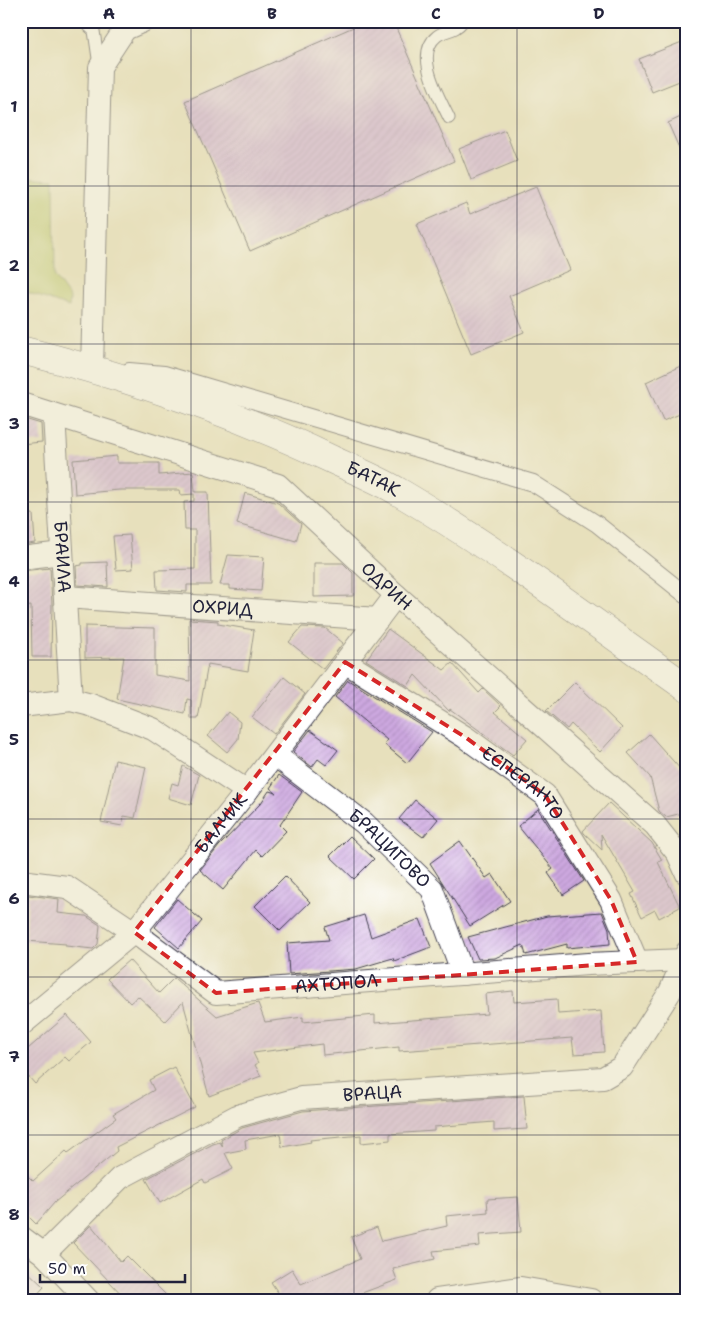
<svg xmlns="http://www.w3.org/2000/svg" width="708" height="1321" viewBox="0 0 708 1321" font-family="'Shantell Sans',sans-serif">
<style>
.green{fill:#b7c466;stroke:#6c7350}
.building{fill:url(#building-hatch)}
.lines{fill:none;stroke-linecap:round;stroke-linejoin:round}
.service-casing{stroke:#403e4e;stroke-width:13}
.pedestrian-casing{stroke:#403e4e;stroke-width:18}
.minor-casing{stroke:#403e4e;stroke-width:24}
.tertiary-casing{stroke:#403e4e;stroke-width:29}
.service{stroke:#fff;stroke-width:11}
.pedestrian{stroke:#fff;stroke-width:16}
.minor{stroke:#fff;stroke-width:22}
.tertiary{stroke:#fff;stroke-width:28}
.marked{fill:none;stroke:#d62828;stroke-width:4;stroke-dasharray:10 6;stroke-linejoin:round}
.grid{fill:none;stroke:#22223b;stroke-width:1;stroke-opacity:0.55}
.labels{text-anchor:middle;stroke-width:4.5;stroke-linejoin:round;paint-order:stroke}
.street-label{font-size:18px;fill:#22223b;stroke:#fff}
.neatline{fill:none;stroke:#22223b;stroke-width:2}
.grid-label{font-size:16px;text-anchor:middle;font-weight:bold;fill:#22223b}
</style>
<defs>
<pattern id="building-hatch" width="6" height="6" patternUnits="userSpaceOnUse" patternTransform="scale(1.25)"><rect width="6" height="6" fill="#cda8e0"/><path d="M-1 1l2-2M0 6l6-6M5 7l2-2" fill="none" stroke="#b090c1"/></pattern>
</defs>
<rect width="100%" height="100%" fill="#fff"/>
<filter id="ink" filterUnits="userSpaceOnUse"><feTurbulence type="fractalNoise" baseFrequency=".02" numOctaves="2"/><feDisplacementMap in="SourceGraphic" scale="10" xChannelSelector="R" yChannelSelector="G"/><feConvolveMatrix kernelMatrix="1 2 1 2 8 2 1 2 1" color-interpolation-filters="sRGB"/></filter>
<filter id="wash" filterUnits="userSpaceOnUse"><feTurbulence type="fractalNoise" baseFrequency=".0096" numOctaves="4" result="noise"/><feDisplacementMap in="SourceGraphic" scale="20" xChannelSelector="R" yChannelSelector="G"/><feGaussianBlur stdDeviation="1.12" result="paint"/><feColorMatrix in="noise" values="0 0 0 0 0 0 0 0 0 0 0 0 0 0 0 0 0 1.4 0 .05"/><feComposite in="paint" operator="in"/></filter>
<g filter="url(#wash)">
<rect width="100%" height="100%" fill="#e7e0bc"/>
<path class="green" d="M 21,177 L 54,179 L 55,277 L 70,298 L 69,307 L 21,290 Z"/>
<g id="blocks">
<path class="building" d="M 367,21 L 393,21 L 454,161 L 250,251 L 185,101 Z
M 687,40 L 687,78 L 652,92 L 639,59 Z
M 687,114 L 687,166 L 668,123 Z
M 505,130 L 517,161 L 471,180 L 459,149 Z
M 536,187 L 570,270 L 509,296 L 524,332 L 471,354 L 417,224 L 466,203 L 470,214 Z
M 687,363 L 687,411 L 663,421 L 646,382 Z
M 21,418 L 41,424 L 42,442 L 21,444 Z
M 117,456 L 117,463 L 159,463 L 159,475 L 193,472 L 195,492 L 208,492 L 211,585 L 187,585 L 187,592 L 157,590 L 156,570 L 195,569 L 195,530 L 185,530 L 184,502 L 194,501 L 194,494 L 181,495 L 180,490 L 119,490 L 75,494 L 73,460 Z
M 245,493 L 278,503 L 301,524 L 296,541 L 237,524 Z
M 21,514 L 33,514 L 35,543 L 21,545 Z
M 130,535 L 133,569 L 116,570 L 113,536 Z
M 228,555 L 264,557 L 261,591 L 230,589 L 230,585 L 220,585 Z
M 107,562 L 108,587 L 77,585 L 76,566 L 82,565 L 82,563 Z
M 314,563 L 343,563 L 353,573 L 353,596 L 314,597 Z
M 50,568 L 52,604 L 51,657 L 32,657 L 31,606 L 24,607 L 21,571 Z
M 189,619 L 218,621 L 218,624 L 254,630 L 248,671 L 208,664 L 198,719 L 191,719 L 191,700 L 187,699 L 185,714 L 117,699 L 124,657 L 85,658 L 85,626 L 155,628 L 155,675 L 190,681 Z
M 302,627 L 325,628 L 343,643 L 323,669 L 289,642 Z
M 388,629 L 444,670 L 452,663 L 479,693 L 483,689 L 501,706 L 495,712 L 527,739 L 513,755 L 450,709 L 449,711 L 415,675 L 408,686 L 366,660 Z
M 284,677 L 305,694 L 274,734 L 252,717 Z
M 348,680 L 432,732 L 407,763 L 384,744 L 387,740 L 335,697 Z
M 575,682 L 622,728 L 600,752 L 571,724 L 567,729 L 546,711 Z
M 228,712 L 240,722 L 238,739 L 227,752 L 208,736 Z
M 310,730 L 338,750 L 326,765 L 318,759 L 312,767 L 293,752 Z
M 649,734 L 682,771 L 687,790 L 687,812 L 666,817 L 659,811 L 650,777 L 628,753 Z
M 115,760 L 146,767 L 135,818 L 124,816 L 122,826 L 101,822 Z
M 183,766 L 199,775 L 191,805 L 168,798 L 172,783 L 178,785 Z
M 279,775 L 302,792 L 280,825 L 286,831 L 262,856 L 256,850 L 223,890 L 200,870 L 219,846 L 261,803 L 269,791 L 276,793 L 270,788 Z
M 415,800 L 438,819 L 423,837 L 399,819 Z
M 609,803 L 652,843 L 662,860 L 658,862 L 680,907 L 659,918 L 655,910 L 642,917 L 631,894 L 635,892 L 601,834 L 602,850 L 584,833 L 583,831 Z
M 538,809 L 584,881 L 563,895 L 548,873 L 553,869 L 518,826 Z
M 350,836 L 374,859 L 354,879 L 330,856 Z
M 460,841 L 486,878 L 492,874 L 510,901 L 470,926 L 430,863 Z
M 285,876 L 310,902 L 280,931 L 255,906 Z
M 28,895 L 59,899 L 58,913 L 86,916 L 100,925 L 98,944 L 93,949 L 66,946 L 66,944 L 26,941 Z
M 177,899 L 202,921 L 179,948 L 155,927 Z
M 602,912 L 609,929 L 610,944 L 567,948 L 567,944 L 526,955 L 523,945 L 495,958 L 478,959 L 468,937 L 547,916 Z
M 364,915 L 371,937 L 420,919 L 431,947 L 394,961 L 393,958 L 356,969 L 289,974 L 287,943 L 329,940 L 325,927 Z
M 129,960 L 159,993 L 174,978 L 217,1016 L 258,1003 L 265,1022 L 303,1017 L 303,1022 L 375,1015 L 375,1023 L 487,1014 L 485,994 L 513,991 L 514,1002 L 557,999 L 558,1014 L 601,1011 L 604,1052 L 574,1054 L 572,1038 L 399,1051 L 399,1047 L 323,1055 L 322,1044 L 253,1053 L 258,1063 L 255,1065 L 261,1076 L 209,1096 L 183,1002 L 165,1021 L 138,996 L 130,1003 L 107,979 Z
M 67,1015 L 91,1042 L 69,1061 L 65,1057 L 35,1084 L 21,1068 L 21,1055 Z
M 174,1067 L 195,1107 L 116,1147 L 117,1151 L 55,1202 L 36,1224 L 21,1209 L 21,1169 L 33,1181 L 66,1151 L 68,1153 L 116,1118 L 113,1114 L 154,1090 L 149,1080 Z
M 524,1096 L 527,1129 L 494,1131 L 494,1122 L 434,1127 L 434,1131 L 390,1134 L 390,1140 L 361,1143 L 361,1135 L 310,1140 L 311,1142 L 282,1147 L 280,1134 L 245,1140 L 246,1149 L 225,1153 L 233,1169 L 205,1183 L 203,1179 L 160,1203 L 146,1179 L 213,1144 L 220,1142 L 223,1147 L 221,1140 L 242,1128 L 303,1111 Z
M 518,1197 L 521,1232 L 479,1235 L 480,1246 L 433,1251 L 435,1259 L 393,1269 L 397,1280 L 343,1300 L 265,1300 L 279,1294 L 271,1282 L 292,1269 L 301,1284 L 360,1259 L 351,1237 L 377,1227 L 382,1241 L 447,1226 L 446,1216 L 488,1212 L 487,1199 Z
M 91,1225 L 121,1262 L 127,1256 L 171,1300 L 127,1300 L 73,1243 Z
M 21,1265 L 44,1287 L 32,1300 L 21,1300 Z"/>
</g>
</g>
<g filter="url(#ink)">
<use href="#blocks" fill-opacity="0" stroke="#403e4e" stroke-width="1"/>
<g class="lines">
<g class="service-casing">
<path id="service" d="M 83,21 L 94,31 L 99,65
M 449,118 C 440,98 413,55 437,36 C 446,29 454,33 463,21"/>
</g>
<g class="pedestrian-casing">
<path id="pedestrian" d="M 129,371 L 164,374 L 533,483 L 597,524 L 687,596"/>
</g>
<g class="minor-casing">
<g id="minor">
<path d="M 92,368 L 100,67 L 125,29 L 143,21"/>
<path id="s1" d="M 21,404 L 278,485 L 396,595 L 655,825 L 678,854 L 687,874"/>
<path id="s2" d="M 54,415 L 71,700"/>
<path d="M 21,558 L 62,553"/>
<path id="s3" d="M 65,597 L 378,619"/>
<path id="s4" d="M 345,662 L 465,737 L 545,795 L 611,900 L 637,962"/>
<path d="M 21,706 L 71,700 L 91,705 L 153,729 L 247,791"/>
<path id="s5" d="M 275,755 L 364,823 L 432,889 L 463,974"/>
<path id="s6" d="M 21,881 L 67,887 L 134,932 L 216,993 L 588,964 L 684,960"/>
<path id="s7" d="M 21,1025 L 134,932 L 247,791 L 396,595"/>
<path d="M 21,1237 L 44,1254 L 88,1300"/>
<path id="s8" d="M 44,1254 L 120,1178 L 237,1116 L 301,1098 L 603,1078 L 622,1067 L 670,992 L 687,952"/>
<path d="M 437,1300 L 521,1288 L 591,1300"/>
</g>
</g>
<g class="tertiary-casing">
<g id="tertiary">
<path id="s9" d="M 21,350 C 128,377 231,411 331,459 C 354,470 378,479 399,492 C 499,551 592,621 687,688"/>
</g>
</g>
<use href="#service" class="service"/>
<use href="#pedestrian" class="pedestrian"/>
<use href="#minor" class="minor"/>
<use href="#tertiary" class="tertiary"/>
</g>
</g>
<path d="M0 0H708V1321H0ZM 345,662 L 465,737 L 545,795 L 611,900 L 637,962 L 216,993 L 134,932 Z" fill="#e7e0bc" fill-opacity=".55" fill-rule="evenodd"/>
<path class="marked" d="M 345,662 L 465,737 L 545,795 L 611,900 L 637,962 L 216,993 L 134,932 Z"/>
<path class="grid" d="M 191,21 L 191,1300M 354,21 L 354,1300M 517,21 L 517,1300M 21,186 L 687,186M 21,344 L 687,344M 21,502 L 687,502M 21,660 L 687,660M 21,819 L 687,819M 21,977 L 687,977M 21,1135 L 687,1135"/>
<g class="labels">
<g class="street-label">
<text dy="6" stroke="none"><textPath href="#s9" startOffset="376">БАТАК</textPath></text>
<text dy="6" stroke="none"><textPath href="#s2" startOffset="142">БРАИЛА</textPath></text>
<text dy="6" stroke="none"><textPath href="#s1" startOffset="418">ОДРИН</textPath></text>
<text dy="6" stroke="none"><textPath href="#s3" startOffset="158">ОХРИД</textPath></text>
<text dy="6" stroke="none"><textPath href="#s4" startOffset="216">ЕСПЕРАНТО</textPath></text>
<text dy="6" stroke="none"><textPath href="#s7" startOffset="286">БАЛЧИК</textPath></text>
<text dy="6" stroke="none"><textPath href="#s5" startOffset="148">БРАЦИГОВО</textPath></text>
<text dy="6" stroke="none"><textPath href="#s6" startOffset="350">АХТОПОЛ</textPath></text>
<text dy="6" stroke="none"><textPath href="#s8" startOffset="378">ВРАЦА</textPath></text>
</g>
</g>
<rect width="708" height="1321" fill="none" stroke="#fff" stroke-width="55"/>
<path d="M40 1274v8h145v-8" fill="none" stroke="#22223b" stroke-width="2.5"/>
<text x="48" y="1274" font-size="15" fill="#22223b" stroke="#ffffff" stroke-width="4" paint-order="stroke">50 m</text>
<rect x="28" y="28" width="652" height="1266" class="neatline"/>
<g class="grid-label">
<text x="109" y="19">A</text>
<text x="272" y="19">B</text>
<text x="436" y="19">C</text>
<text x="599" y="19">D</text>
<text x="14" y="112">1</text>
<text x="14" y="271">2</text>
<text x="14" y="429">3</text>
<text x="14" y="587">4</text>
<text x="14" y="745">5</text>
<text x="14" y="904">6</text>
<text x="14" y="1062">7</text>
<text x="14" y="1220">8</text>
</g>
</svg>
